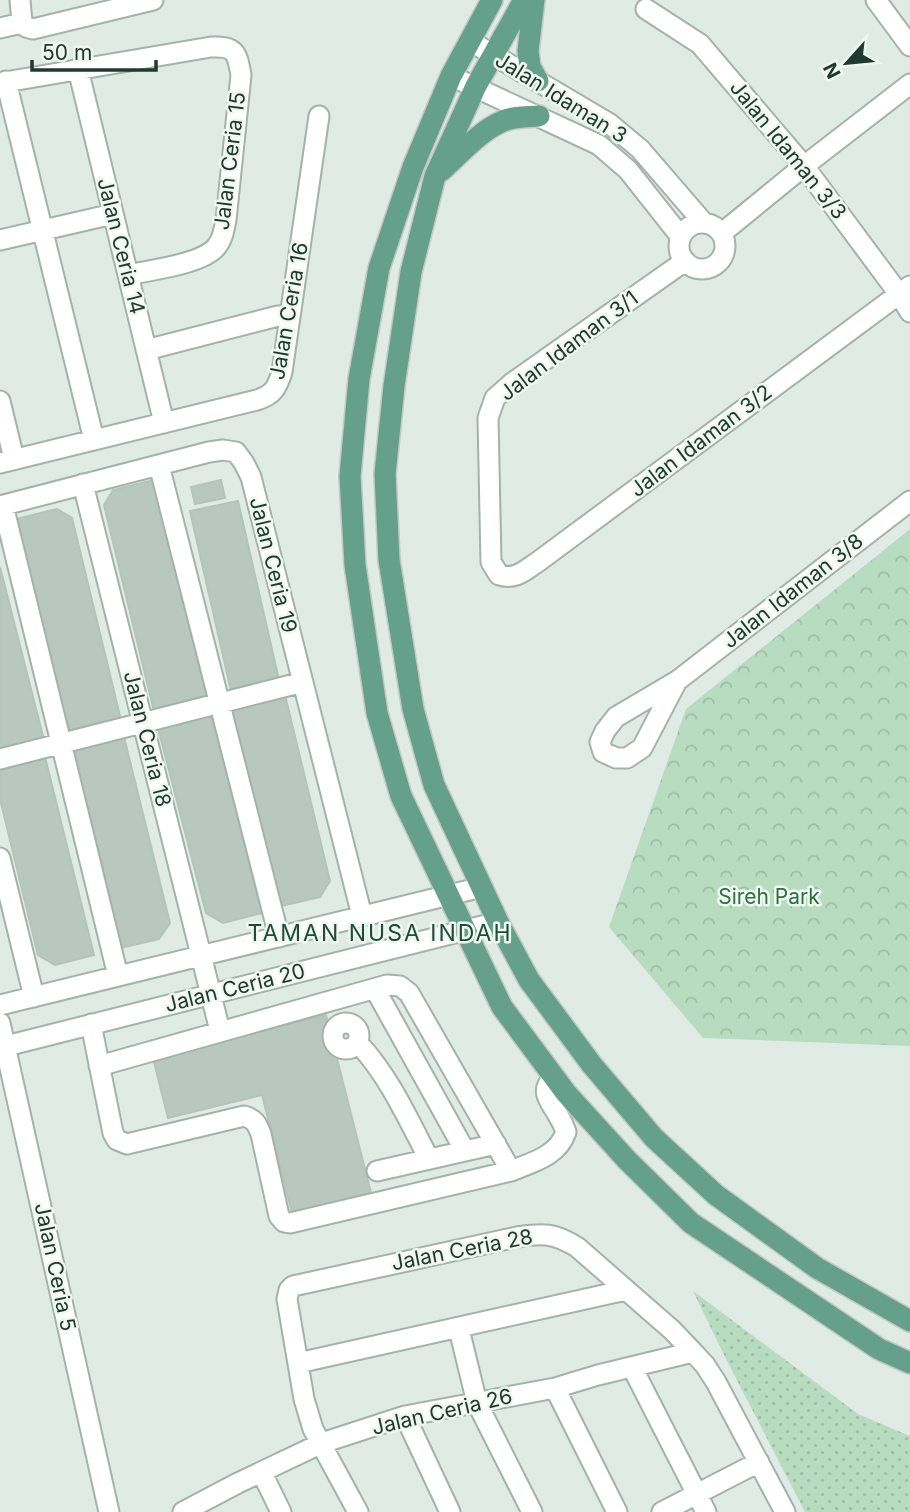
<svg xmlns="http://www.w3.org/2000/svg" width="910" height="1512" viewBox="0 0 910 1512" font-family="Inter,sans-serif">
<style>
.forest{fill:url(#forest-crowns)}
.park{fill:url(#park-dots)}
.building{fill:#b8c8c0;stroke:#b2c4bb;stroke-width:2}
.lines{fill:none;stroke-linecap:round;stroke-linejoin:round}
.minor-casing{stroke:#a3b2ab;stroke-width:23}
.major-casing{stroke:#c1c8c5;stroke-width:24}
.minor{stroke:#fff;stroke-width:19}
.major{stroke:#64a08c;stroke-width:21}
.labels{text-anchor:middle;stroke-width:5;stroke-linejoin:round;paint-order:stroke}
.street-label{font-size:21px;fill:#213a31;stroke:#f0f7f3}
.park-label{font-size:21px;fill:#2b7141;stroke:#f0f7f3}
.neighbourhood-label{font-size:23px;letter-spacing:2px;fill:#1d4c3d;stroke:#f0f7f3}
</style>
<defs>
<pattern id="forest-crowns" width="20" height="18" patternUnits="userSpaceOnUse" patternTransform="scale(1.75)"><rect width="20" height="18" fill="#b8dcbf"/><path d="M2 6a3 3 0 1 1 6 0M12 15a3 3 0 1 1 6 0" fill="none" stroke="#9ebea5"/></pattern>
<pattern id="park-dots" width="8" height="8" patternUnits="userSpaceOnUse" patternTransform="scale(1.75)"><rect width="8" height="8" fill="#b8dcbf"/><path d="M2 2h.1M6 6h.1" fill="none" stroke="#9ebea5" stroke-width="1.8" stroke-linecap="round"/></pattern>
</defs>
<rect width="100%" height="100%" fill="#e0ebe5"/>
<path class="forest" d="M 910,529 L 910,1046 L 703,1038 L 609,927 L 686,709 Z"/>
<path class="park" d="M 693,1291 L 858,1414 L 910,1436 L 910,1512 L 805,1512 L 726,1359 Z"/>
<path class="building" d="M 154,480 L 207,698 L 154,711 L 104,505 L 113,490 Z
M 221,480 L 225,498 L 195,504 L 191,487 Z
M 238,501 L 279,680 L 231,691 L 190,511 Z
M 57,509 L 72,518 L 122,724 L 69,737 L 16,519 Z
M 0,567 L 44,740 L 0,751 Z
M 285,695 L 330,881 L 320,897 L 281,906 L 232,708 Z
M 211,714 L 262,913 L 223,923 L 206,913 L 158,728 Z
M 124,737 L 170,923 L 159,939 L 120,948 L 72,750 Z
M 45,757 L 94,955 L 55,965 L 38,955 L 0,799 L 0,768 Z
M 326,1015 L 371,1193 L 292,1213 L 262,1095 L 168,1118 L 153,1058 Z"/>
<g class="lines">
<g class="minor-casing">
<path id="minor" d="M 20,0 L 22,23
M 876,0 L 910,46
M 646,9 L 700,44 L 804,166 L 899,294 L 910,312
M 0,28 L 22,23 L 26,27 L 33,29 L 153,0
M 470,41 L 610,124 L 640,149 L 703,222
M 78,69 L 164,423
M 451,76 L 599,145 L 628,170 L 681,237
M 6,81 L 94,440
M 0,83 L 211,47 C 235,46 237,52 241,75 L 226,220 C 224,229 223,239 217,246 C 204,264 150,270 128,275
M679 246a23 23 0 1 1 46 0a23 23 0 1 1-46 0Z
M 722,233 L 804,166 L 910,84
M 0,240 L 113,214
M 685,261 L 512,383 L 495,398 L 488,418 L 491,562 L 499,575 C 516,580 524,571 539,561 L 910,286
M 146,350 L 278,316 L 290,316
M 0,401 L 14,459
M 0,463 L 257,400 C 273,395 277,388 282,372 L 319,116
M 159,465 L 279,937
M 83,484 L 220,1031
M 3,505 L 118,976
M 0,506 L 209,452 L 223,450 L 236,452 L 244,463 L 251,477 L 362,916
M 677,681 L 642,748 L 627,758 L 616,758 L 603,752 L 600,742 L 605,731 L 616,717 L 677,681 L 910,501
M 0,759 L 303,682
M 0,858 L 34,997
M 375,989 L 465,1151
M 0,1005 L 482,887
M333 1036a13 13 0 1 1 26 0a13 13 0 1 1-26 0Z
M 0,1023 L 109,1512
M 91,1024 L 113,1133 L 117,1140 L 127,1144 L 244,1116 C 255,1119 257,1124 261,1134 L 279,1216 L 284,1222 L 290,1223 L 511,1171 C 533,1162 558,1156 566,1132 C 564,1126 561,1120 558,1115 C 549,1100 539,1091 554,1077
M 358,1043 C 389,1076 408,1119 429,1159
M 6,1046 L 498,922
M 99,1066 L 387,985 L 400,986 L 409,993 L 511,1171
M 377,1171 L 496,1144
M 459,1329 L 477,1403 L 532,1512
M 693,1352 L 705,1365 L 716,1382 L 785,1512
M 298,1363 L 626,1290
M 632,1367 L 706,1512
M 555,1388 L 617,1512
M 405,1416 L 450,1512
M 262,1473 L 281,1512
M 183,1512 L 238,1483 L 322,1443 L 405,1416 L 555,1388 L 598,1375 L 693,1352 L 672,1330 L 577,1247 C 554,1233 544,1233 517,1237 L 293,1286 L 289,1290 L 287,1299 L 304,1399 L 313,1429 L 358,1512
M 662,1512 L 759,1462"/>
</g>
<g class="major-casing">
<path id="major" d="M 492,0 L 451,76 L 413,167 L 379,268 L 359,379 L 350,476 L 355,565 L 377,713 L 401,796 L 502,1007 L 566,1093 L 627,1160 L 691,1223 L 879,1349 L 910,1363
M 524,0 L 476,86 L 435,176 L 411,272 L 394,386 L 385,474 L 389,560 L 413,709 L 434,785 L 498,922 L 529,980 L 592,1065 L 654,1138 L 716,1195 L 817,1268 L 910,1321
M 534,0 L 528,51 L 530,67 L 538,81
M 441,171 C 458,156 480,131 501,122 C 512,116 526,117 539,116"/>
</g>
<use href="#minor" class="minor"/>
<use href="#major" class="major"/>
</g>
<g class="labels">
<g class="street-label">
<text transform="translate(561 98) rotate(32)" y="7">Jalan Idaman 3</text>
<text transform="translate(788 150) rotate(51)" y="7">Jalan Idaman 3/3</text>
<text transform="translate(230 161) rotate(-83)" y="7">Jalan Ceria 15</text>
<text transform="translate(121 246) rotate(76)" y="7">Jalan Ceria 14</text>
<text transform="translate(289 311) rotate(-80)" y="7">Jalan Ceria 16</text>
<text transform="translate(569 346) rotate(-37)" y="7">Jalan Idaman 3/1</text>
<text transform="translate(701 441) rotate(-37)" y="7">Jalan Idaman 3/2</text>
<text transform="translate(273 565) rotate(76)" y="7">Jalan Ceria 19</text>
<text transform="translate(793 591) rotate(-38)" y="7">Jalan Idaman 3/8</text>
<text transform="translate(147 739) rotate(76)" y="7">Jalan Ceria 18</text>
<text transform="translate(235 988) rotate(-14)" y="7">Jalan Ceria 20</text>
<text transform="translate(462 1250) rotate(-11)" y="7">Jalan Ceria 28</text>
<text transform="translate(55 1267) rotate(78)" y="7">Jalan Ceria 5</text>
<text transform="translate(442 1412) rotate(-13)" y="7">Jalan Ceria 26</text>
</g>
<g class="park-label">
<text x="769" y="904">Sireh Park</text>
</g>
<g class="neighbourhood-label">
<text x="380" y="941">TAMAN NUSA INDAH</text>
</g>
</g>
<g transform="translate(847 63) rotate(243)" stroke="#f0f7f3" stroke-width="5" paint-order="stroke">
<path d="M0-5L12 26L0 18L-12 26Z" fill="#213a31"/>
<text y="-10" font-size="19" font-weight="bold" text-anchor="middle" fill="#213a31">N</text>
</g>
<path d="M32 60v10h124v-10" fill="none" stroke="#213a31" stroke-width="3.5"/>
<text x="42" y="60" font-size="21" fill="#213a31" stroke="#f0f7f3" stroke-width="5" paint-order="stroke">50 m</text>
</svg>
